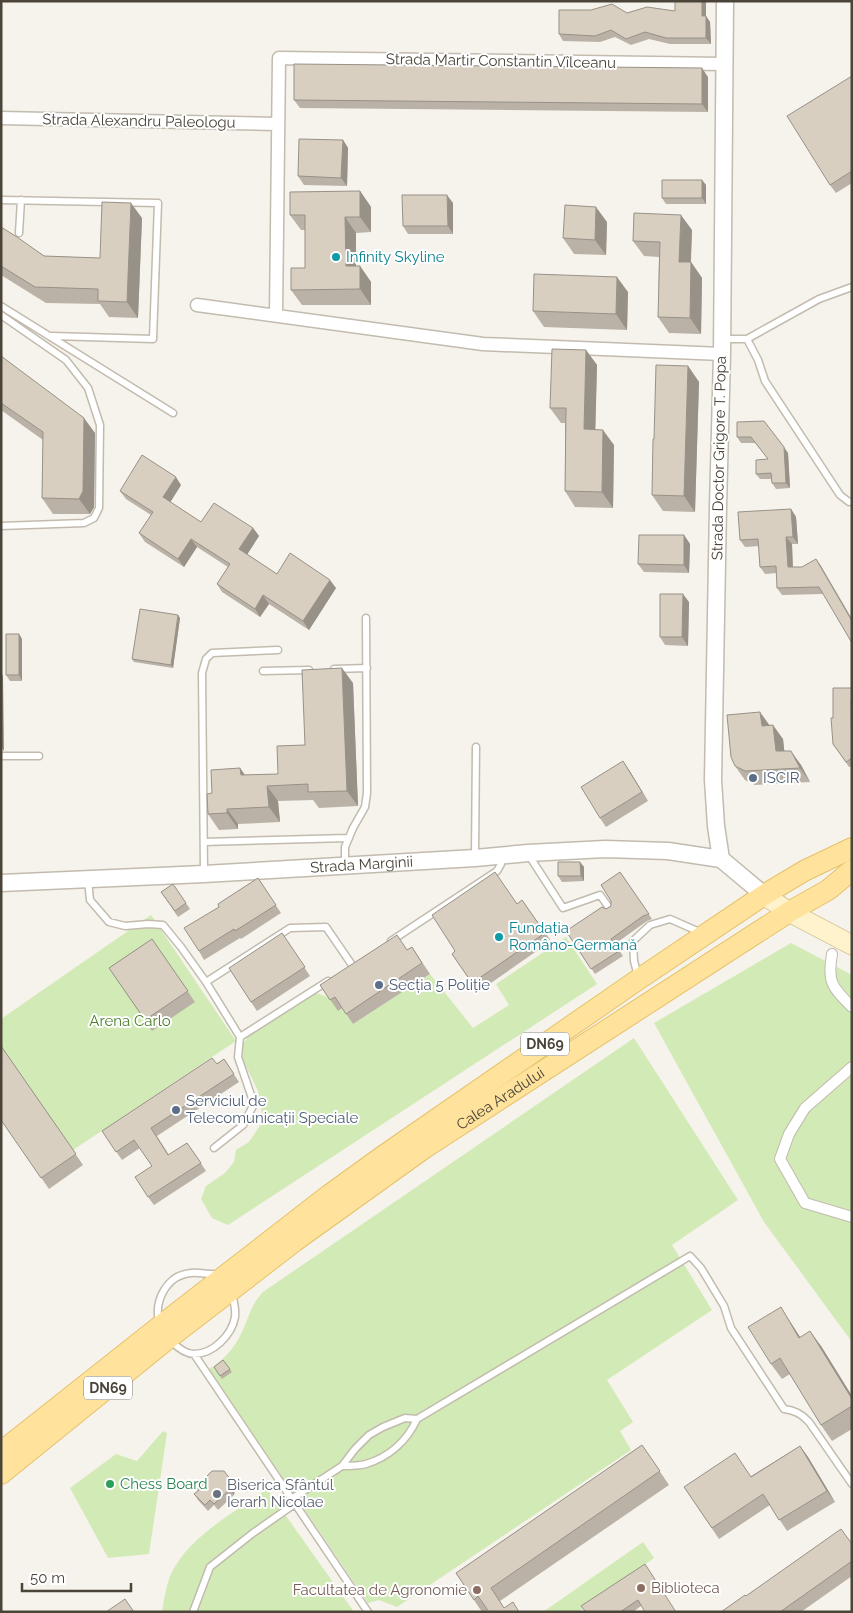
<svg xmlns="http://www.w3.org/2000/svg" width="853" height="1613" viewBox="0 0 853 1613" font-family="Raleway,sans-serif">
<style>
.green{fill:#d2eab5}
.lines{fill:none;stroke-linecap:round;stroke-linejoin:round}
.service-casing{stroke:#c2bbae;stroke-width:9}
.pedestrian-casing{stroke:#c2bbae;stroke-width:12}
.minor-casing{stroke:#c2bbae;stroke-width:15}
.tertiary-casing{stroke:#c2bbae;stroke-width:19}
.secondary-casing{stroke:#d6c79b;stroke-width:21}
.primary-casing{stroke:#e6c16a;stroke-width:22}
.service{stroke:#fff;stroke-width:6}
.pedestrian{stroke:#fff;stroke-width:10}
.minor{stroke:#fff;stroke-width:12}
.tertiary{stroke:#fff;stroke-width:16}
.secondary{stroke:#fff3cd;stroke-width:19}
.primary{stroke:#ffe39c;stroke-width:20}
.wall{fill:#bab2a6}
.shaded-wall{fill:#979187}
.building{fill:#d8cfc1;stroke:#979187}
.culture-dot{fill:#0f9aa8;stroke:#fff;stroke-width:2}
.service-dot{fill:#5c6f8a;stroke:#fff;stroke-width:2}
.leisure-dot{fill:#2e9e5b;stroke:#fff;stroke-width:2}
.worship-dot{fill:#6b7280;stroke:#fff;stroke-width:2}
.education-dot{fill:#8d6e63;stroke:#fff;stroke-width:2}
.labels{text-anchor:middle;stroke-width:4;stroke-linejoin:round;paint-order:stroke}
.shield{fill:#fff;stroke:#817c74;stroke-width:1}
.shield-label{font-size:14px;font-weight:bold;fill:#4b4439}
.street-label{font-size:15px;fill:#4b4439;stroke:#fff}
.culture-label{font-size:15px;fill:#0d838f;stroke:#fff;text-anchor:start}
.service-label{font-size:15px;fill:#4e5e75;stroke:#fff;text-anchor:start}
.park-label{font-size:15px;fill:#4a7f2a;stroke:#fff}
.leisure-label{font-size:15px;fill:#27864d;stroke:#fff;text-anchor:start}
.worship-label{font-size:15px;fill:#5b616d;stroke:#fff;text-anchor:start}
.education-label{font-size:15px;fill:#785e54;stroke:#fff;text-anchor:start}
</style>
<rect width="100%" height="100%" fill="#f6f3ec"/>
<path class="green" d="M 151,915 L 236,1041 L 73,1150 L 1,1046 L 1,1019 Z
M 566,937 L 597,984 L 228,1225 L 212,1218 L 201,1199 L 206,1186 L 225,1173 L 234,1162 L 236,1150 L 249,1142 L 263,1121 L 258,1091 L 243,1060 L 242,1045 L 250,1034 L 313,993 C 333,995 343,1008 353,1024 L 430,974 L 473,1028 L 509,1005 L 496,984 Z
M 791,943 L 852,975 L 852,1342 L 764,1222 L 654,1023 Z
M 634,1038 L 738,1200 L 672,1245 L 712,1310 L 607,1380 L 633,1422 L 620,1431 L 631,1450 L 397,1607 L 379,1600 L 368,1603 L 209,1369 C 221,1362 232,1351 239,1338 C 248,1322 250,1305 263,1292 Z
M 163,1431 L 167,1433 L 149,1554 L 108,1558 L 70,1488 L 116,1454 L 137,1461 Z
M 267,1489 L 354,1612 L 162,1612 C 164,1600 166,1585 171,1574 C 189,1536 234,1513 267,1489 Z
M 643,1542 L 654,1558 L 578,1612 L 543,1612 Z"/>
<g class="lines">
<g class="service-casing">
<path id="service" d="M 1,200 L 158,203 L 153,339 L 52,336
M 19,233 L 21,200
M 852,287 L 819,299 L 747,339 L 758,360 L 765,381 L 840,495 L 849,502 L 852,501
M 1,306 L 173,413
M 1,315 L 66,360 L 88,388 L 100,425 L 99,508 L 94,518 L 84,523 L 1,526
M 723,339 L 747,339
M 334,669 L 367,668
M 263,671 L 309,670
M 1,756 L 39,756
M 204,842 L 349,838
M 528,854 L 563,908 L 600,895 L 610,909
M 475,856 L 476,747
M 345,864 L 345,847 L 353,828 L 365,807 L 367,793 L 366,618
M 204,872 L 202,673 L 206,659 L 212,653 L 278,650
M 88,880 L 90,900 L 109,922 L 125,926 L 148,924 L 163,925 L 181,947 L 206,982 L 240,1037 L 238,1057 L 254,1104 L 243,1125 L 214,1148
M 391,941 L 497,871 L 501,864 L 501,857
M 638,976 L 634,961 L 633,941 L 650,925 L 670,919 L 702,933
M 206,982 L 290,928 L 326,927 L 352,965
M 240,1037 L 328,981
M 159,1322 C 154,1300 167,1275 191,1273 C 200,1272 209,1275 218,1274
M 171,1341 C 177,1347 185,1354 194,1354 C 213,1354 232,1335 235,1317 C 236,1309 234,1302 232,1294
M 194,1354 L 368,1612
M 342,1466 C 350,1466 359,1466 366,1464 C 389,1457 407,1441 417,1419
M 293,1498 L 342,1466 L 355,1449 L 369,1435 L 383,1427 L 405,1418 L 417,1419 L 690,1256 L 701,1268 L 724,1306 L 731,1328 L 784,1409 C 795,1410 802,1414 809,1422 L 852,1484
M 193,1612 L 210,1567 L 253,1533 L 296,1503"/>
</g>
<g class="pedestrian-casing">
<path id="pedestrian" d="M 832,954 C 827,982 832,987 852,1007
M 852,1067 L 805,1108 L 789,1134 L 780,1159 L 805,1203 L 852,1217"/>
</g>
<g class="minor-casing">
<path id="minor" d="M 1,118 L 277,124
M 197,305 L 483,344 L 722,354
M 276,315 L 279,58 L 724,64"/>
</g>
<g class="tertiary-casing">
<g id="tertiary">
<path d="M 725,1 L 722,354 L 718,507 L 713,780 L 716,826 L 721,859 L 764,895"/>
<path id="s1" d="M 1,883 L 204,874 L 475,858 L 528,853 L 605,849 L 668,851 L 721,859"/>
</g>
</g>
<g class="secondary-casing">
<path id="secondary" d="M 764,895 L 789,912 L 852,945"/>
</g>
<g class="primary-casing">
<g id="primary">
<path d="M 1,1452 L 160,1326 L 329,1195 L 383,1156 L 639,979 L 764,895 L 804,871 L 852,848"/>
<path id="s2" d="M 1,1474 L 169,1338 L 295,1241 L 426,1147 L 789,912 L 828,890 L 852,870"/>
</g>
</g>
<use href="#service" class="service"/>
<use href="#pedestrian" class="pedestrian"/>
<use href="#minor" class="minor"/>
<use href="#tertiary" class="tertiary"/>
<use href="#secondary" class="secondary"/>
<use href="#primary" class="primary"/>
</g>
<path class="wall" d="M 675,1 L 706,1 L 706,16 L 710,22 L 711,44 L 670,44 L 649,39 L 631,45 L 615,37 L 600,42 L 563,41 L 559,34 L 627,13 L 675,11 Z
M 852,76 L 852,183 L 836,193 L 830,185 Z
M 708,77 L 708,112 L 300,108 L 294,100 Z
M 343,140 L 348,148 L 347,186 L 304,185 L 298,176 Z
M 702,180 L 706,185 L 706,204 L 666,204 L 662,198 Z
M 360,191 L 371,207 L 371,232 L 356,233 L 356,266 L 360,266 L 371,282 L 371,305 L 302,305 L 291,290 L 305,268 L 305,230 L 301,230 L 290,215 Z
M 453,203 L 453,234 L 408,234 L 403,226 Z
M 142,218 L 138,318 L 109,317 L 100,304 L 46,303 L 1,275 L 1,227 L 44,256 L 100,258 Z
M 607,222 L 606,255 L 574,254 L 563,238 Z
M 692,230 L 691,262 L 702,278 L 701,334 L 669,333 L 658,317 L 659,257 L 644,256 L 633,241 Z
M 628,292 L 627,330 L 544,327 L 533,311 Z
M 586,350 L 597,365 L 595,429 L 614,445 L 613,508 L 575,507 L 565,491 L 565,423 L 561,423 L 550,408 Z
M 1,356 L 95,433 L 94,507 L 90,514 L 53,514 L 42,498 L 43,440 L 1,410 Z
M 688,366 L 699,382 L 695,512 L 663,511 L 652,495 L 654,439 Z
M 737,422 L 788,453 L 790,488 L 776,489 L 772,483 L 771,479 L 760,479 L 756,474 L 768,459 L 755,443 L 741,443 L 737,437 Z
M 181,485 L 170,502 L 201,522 L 253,528 L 259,536 L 247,554 L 277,574 L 336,588 L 309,630 L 269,604 L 260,617 L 222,592 L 217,584 L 228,567 L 197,547 L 184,567 L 145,542 L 139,533 L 151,515 L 126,499 L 120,491 Z
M 791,509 L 796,517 L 798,544 L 792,544 L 793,567 L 802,567 L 816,559 L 821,566 L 823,594 L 782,595 L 777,588 L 777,573 L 765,574 L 760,567 L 759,546 L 745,547 L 740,540 Z
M 684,535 L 690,544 L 689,573 L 644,572 L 638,564 Z
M 689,602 L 688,646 L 665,645 L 660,637 Z
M 180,618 L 173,668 L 134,662 L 132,659 Z
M 19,634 L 22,639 L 22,681 L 10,681 L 6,675 Z
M 353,683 L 358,806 L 319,808 L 313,800 L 278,801 L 280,822 L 238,824 L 238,829 L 219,830 L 208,814 L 212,793 L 240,768 L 245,775 L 278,774 L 305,745 Z
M 852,688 L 852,766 L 849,767 L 833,744 L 833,718 Z
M 769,725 L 783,739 L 784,751 L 801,765 L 810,782 L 755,785 L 745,780 L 735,766 Z
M 629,770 L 648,801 L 606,827 L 600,818 Z
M 580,862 L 584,867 L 584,881 L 562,882 L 558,876 Z
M 620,872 L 652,919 L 647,921 L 615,944 L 623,956 L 595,974 L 566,931 L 611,906 Z
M 258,878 L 281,913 L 241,939 L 240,938 L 204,960 L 199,951 L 219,907 Z
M 173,884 L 190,909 L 178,917 L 161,892 Z
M 522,900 L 551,941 L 478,992 L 452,954 Z
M 282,933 L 310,976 L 257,1011 L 251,1002 Z
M 152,939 L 195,1002 L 152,1031 L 109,968 Z
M 412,947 L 430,974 L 353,1024 L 342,1008 L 338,1011 L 320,985 L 407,950 Z
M 1,1046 L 83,1165 L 49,1189 L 1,1120 Z
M 224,1059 L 239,1082 L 157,1136 L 169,1155 L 193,1151 L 206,1171 L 154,1205 L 148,1197 L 152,1166 L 140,1148 L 122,1160 L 102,1131 Z
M 791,1323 L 800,1337 L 821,1346 L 852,1396 L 852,1429 L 832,1441 L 821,1425 L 790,1374 L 782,1379 L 771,1364 Z
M 223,1360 L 232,1372 L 222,1379 L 214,1367 Z
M 642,1445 L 669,1485 L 500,1601 L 504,1608 L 487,1610 L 485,1612 L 482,1612 L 456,1573 Z
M 800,1446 L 808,1457 L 835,1502 L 787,1531 L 770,1505 L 719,1539 L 684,1487 L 751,1476 Z
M 235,1486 L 234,1495 L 218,1510 L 214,1505 L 208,1511 L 198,1500 L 194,1494 L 198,1491 L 196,1487 Z
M 852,1544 L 852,1576 L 801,1612 L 721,1612 L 746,1596 Z
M 645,1564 L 641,1606 L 633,1612 L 586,1612 Z"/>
<path class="shaded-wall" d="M 702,1 L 706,1 L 706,23 L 702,16 Z
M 706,16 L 710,22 L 711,44 L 706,38 Z
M 702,68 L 708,77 L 708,112 L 702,104 Z
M 343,140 L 348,148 L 347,186 L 341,178 Z
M 702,180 L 706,185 L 706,204 L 702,198 Z
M 360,191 L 371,207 L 371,232 L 360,217 Z
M 447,195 L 453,203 L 453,234 L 448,226 Z
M 131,203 L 142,218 L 138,318 L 127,302 Z
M 596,207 L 607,222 L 606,255 L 595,240 Z
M 681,215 L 692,230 L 690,277 L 679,262 Z
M 345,217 L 356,233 L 356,282 L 346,266 Z
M 691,262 L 702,278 L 701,334 L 690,318 Z
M 360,266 L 371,282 L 371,305 L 360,289 Z
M 617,277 L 628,292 L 627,330 L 616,314 Z
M 586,350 L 597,365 L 595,445 L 584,429 Z
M 688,366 L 699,382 L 695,512 L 684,496 Z
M 84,418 L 95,433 L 94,507 L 90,514 L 79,499 Z
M 603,430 L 614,445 L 613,508 L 602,492 Z
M 784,447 L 788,453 L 790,488 L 786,483 Z
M 176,477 L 181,485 L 168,506 L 163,497 Z
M 791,509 L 796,517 L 798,544 L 793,537 Z
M 253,528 L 259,536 L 245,558 L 239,549 Z
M 684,535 L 690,544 L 689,573 L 684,565 Z
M 786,537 L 792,544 L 793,575 L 788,567 Z
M 191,539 L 197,547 L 184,567 L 178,559 Z
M 816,559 L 821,566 L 852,619 L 852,621 Z
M 330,580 L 336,588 L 309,630 L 303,621 Z
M 683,594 L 689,602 L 688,646 L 682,637 Z
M 263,595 L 269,604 L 260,617 L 255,609 Z
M 178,615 L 180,618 L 173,668 L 171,665 Z
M 19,634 L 22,639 L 22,681 L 19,675 Z
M 342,668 L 353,683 L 358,806 L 347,791 Z
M 1,673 L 3,676 L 4,751 L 1,747 Z
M 760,712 L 770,726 L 762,726 Z
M 773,725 L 783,739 L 786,765 L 776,751 Z
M 791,751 L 801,765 L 810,782 L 800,768 Z
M 623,761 L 629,770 L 648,801 L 642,792 Z
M 240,768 L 251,784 L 241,775 Z
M 267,786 L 278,801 L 280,822 L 269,807 Z
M 227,809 L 238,824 L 238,829 L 227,813 Z
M 580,862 L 584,867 L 584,881 L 581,876 Z
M 781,1307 L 791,1323 L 810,1353 L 799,1338 Z
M 810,1331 L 821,1346 L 852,1396 L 852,1399 Z
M 800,1446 L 808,1457 L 835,1502 L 827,1491 Z
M 231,1480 L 235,1486 L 234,1495 L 230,1489 Z"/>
<path class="building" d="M 675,1 L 702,1 L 702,16 L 706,16 L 706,38 L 666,38 L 645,32 L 626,39 L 611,30 L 595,36 L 559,34 L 559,10 L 591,10 L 612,4 L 627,13 L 647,7 L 675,11 Z
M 294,64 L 702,68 L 702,104 L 294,100 Z
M 852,76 L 852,171 L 830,185 L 787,116 Z
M 299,139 L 343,140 L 341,178 L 298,176 Z
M 662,180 L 702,180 L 702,198 L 662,198 Z
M 360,191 L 360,217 L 345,217 L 346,266 L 360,266 L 360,289 L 291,290 L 291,268 L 305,268 L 305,215 L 290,215 L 290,192 Z
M 402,195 L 447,195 L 448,226 L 403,226 Z
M 102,202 L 131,203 L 127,302 L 98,301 L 98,289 L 35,287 L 1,266 L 1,227 L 17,237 L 44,256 L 100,258 Z
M 565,205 L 596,207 L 595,240 L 563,238 Z
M 634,213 L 681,215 L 679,262 L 691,262 L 690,318 L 658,317 L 660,242 L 633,241 Z
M 534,274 L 617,277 L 616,314 L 533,311 Z
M 552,349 L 586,350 L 584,429 L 603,430 L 602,492 L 565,491 L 566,408 L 550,408 Z
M 1,356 L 84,418 L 83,491 L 79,499 L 42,498 L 43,432 L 1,403 Z
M 656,365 L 688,366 L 684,496 L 652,495 L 653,439 L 654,439 Z
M 764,421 L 784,447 L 786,483 L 772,483 L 771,473 L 756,474 L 756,460 L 768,459 L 751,437 L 737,437 L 737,422 Z
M 142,455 L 176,477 L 163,497 L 201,522 L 214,503 L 253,528 L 239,549 L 277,574 L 290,553 L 330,580 L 303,621 L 263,595 L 255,609 L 217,584 L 230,564 L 191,539 L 178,559 L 139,533 L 153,512 L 120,491 Z
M 791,509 L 793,537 L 786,537 L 788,567 L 802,567 L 816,559 L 852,621 L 852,643 L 819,587 L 777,588 L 776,566 L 760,567 L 758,539 L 740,540 L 738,512 Z
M 639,535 L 684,535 L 684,565 L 638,564 Z
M 660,594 L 683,594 L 682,637 L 660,637 Z
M 140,609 L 178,615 L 171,665 L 132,659 Z
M 6,634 L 19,634 L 19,675 L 6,675 Z
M 342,668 L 347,791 L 308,792 L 308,784 L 267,786 L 269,807 L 227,809 L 227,813 L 208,814 L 207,794 L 212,793 L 211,770 L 240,768 L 241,775 L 278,774 L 277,746 L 305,745 L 302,670 Z
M 833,688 L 852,688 L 852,701 L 851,701 L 852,758 L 846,762 L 833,744 L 831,718 L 833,718 Z
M 760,712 L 762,726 L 773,725 L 776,751 L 791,751 L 800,768 L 745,771 L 735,766 L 731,757 L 727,715 Z
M 623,761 L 642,792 L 600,818 L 581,787 Z
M 558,862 L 580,862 L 581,876 L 558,876 Z
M 495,872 L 517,904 L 522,900 L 545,933 L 472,983 L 452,954 L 455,951 L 432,915 Z
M 620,872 L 649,914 L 643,916 L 611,939 L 619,951 L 591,969 L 566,931 L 602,907 L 606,909 L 611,906 L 611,901 L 601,885 Z
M 258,878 L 276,905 L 235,931 L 234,929 L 199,951 L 184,928 L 219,907 L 218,904 Z
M 173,884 L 186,903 L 175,911 L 161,892 Z
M 282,933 L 305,967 L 251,1002 L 229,968 Z
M 397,935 L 407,950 L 412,947 L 422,963 L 346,1014 L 335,997 L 330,1000 L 320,985 Z
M 152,939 L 188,991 L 145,1020 L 109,968 Z
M 1,1046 L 76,1154 L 41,1178 L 1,1120 Z
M 212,1058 L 217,1064 L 224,1059 L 234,1074 L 151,1128 L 168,1155 L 187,1143 L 201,1163 L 148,1197 L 135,1177 L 152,1166 L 134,1140 L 116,1152 L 102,1131 Z
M 781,1307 L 799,1338 L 810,1331 L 852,1399 L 852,1406 L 821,1425 L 780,1358 L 771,1364 L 748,1327 Z
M 223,1360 L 230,1369 L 220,1376 L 214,1367 Z
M 642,1445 L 660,1471 L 491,1588 L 504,1608 L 513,1602 L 519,1612 L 489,1612 L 478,1596 L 474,1600 L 456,1573 Z
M 800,1446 L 827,1491 L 779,1520 L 763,1494 L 712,1528 L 684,1487 L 735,1453 L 751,1477 Z
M 212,1471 L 224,1471 L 231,1480 L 230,1489 L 214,1504 L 210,1500 L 205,1505 L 194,1494 L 199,1490 L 196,1487 Z
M 841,1529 L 852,1544 L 852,1561 L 780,1612 L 721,1612 L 745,1595 L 746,1596 Z
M 645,1564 L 676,1612 L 645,1612 L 638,1600 L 620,1612 L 586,1612 L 581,1606 Z
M 125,1599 L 134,1612 L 106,1612 Z"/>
<g class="culture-dot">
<circle cx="336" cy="257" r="5"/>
<circle cx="499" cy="937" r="5"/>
</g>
<g class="service-dot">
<circle cx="753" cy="778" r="5"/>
<circle cx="379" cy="985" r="5"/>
<circle cx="176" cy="1110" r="5"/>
</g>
<circle class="leisure-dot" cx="110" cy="1484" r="5"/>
<circle class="worship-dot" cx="217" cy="1494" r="5"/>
<g class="education-dot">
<circle cx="641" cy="1588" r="5"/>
<circle cx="477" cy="1590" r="5"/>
</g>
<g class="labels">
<g class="shield">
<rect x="521" y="1032.5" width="48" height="23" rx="4"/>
<rect x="84" y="1376.5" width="48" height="23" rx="4"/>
</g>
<g class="shield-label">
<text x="545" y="1049">DN69</text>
<text x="108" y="1393">DN69</text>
</g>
<g class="street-label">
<text transform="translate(501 61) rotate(1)" y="5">Strada Martir Constantin Vîlceanu</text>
<text transform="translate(139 121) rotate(1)" y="5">Strada Alexandru Paleologu</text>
<text transform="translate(719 458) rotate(-89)" y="5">Strada Doctor Grigore T. Popa</text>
<text dy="5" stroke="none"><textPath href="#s1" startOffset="361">Strada Marginii</textPath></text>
<text dy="5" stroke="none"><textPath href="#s2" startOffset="625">Calea Aradului</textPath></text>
</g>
<g class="culture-label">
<text x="346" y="262">Infinity Skyline</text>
<text x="509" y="933">Fundația<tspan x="509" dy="17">Româno-Germană</tspan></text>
</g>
<g class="service-label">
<text x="763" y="783">ISCIR</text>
<text x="389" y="990">Secția 5 Poliție</text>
<text x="186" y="1106">Serviciul de<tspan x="186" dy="17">Telecomunicații Speciale</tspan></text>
</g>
<g class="park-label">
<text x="130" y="1026">Arena Carlo</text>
</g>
<g class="leisure-label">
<text x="120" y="1489">Chess Board</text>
</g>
<g class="worship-label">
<text x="227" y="1490">Biserica Sfântul<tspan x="227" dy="17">Ierarh Nicolae</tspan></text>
</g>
<g class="education-label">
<text x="651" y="1593">Biblioteca</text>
<text x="467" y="1595" text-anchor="end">Facultatea de Agronomie</text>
</g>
</g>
<rect width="853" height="1613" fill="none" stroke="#4b4439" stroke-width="5"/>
<path d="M22 1583v8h109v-8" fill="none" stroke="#4b4439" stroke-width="2.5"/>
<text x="30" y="1583" font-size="15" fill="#4b4439" stroke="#ffffff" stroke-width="4" paint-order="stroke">50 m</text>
</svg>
